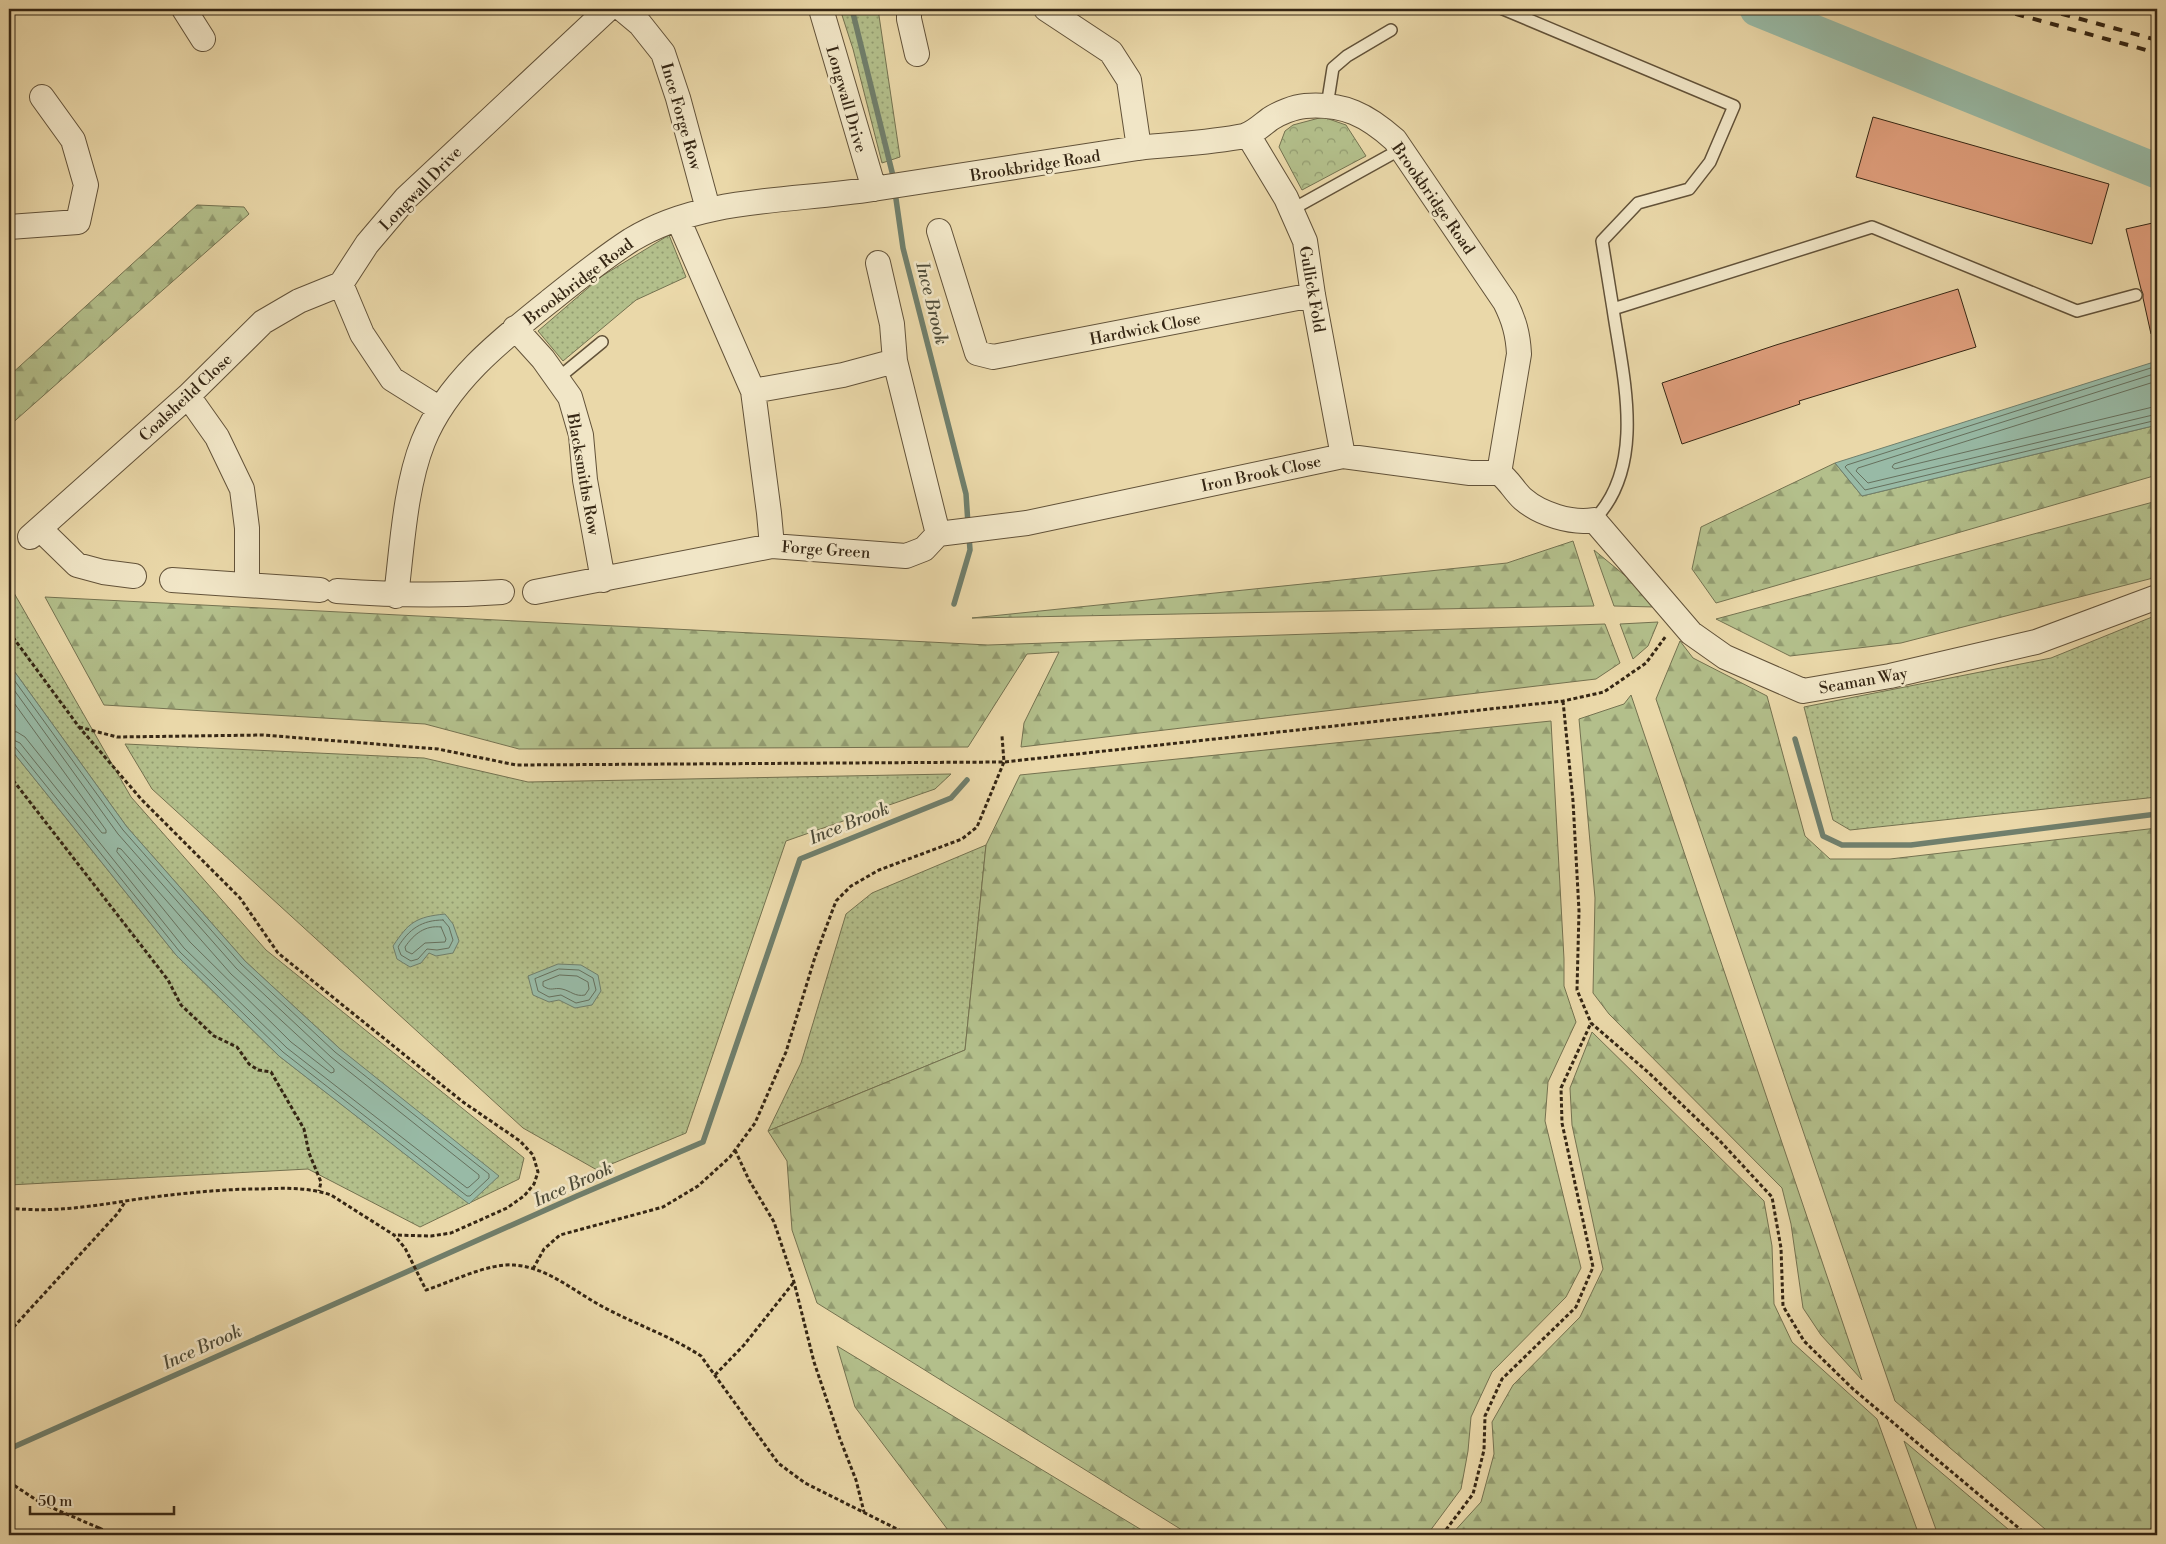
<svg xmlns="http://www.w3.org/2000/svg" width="2166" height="1544" viewBox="0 0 2166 1544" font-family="'Libre Bodoni',serif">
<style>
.grass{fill:url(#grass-dots);stroke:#747250}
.forest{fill:url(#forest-firs);stroke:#747250}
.park{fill:url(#park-crowns);stroke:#747250}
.water{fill:#98baa6;stroke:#707f6c}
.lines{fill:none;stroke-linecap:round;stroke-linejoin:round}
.shore{stroke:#66705d;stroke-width:1}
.stream{stroke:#707f6c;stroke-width:5.5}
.river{stroke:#98baa6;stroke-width:35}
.building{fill:#df9e7c;stroke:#352614}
.service-casing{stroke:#625239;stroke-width:14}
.minor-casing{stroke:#625239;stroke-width:26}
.path{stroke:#352614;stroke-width:3;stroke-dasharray:4 2.5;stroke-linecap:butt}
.service{stroke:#f1e6c7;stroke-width:11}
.minor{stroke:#f1e6c7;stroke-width:24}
.rail{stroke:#352614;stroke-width:4;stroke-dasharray:9 9;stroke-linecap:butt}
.labels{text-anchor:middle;stroke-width:5;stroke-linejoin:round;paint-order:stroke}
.street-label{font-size:16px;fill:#352614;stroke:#f1e6c7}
.water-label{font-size:18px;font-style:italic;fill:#4e4b38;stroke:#f1e6c7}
</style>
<defs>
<pattern id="grass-dots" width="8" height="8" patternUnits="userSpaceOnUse" patternTransform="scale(1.25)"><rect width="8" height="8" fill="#b3bf8b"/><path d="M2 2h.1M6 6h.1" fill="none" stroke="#929b70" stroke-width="1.8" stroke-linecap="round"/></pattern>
<pattern id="forest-firs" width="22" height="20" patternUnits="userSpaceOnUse" patternTransform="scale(1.25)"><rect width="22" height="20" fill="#b3bf8b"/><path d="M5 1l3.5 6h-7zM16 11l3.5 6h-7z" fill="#929b70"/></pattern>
<pattern id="park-crowns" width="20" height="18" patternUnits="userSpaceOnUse" patternTransform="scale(1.25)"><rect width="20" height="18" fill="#b3bf8b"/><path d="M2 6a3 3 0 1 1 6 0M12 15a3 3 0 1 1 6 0" fill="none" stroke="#929b70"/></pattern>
</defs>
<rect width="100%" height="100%" fill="#ead8a9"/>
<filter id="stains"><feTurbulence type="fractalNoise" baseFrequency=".004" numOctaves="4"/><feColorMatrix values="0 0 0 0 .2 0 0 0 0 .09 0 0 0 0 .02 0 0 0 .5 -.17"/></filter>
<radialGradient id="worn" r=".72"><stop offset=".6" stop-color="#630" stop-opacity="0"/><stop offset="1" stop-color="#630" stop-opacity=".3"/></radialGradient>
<path class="grass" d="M 840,9 L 878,9 L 900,157 L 882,163 L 853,49 Z
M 669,235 L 686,277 L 636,300 L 563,361 L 538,331 L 602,276 Z
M 9,592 L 14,593 L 131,797 L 266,950 L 524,1158 L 519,1179 L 420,1227 L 308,1169 L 9,1185 L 9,747 L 176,955 L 279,1056 L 469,1203 L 339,1048 L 245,961 L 127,827 L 9,664 Z
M 2157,615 L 2157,797 L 1850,830 L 1833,820 L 1804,707 L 2051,658 Z
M 125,744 L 424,758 L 528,782 L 951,774 L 935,789 L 786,841 L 686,1133 L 597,1170 L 523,1128 L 152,789 Z
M 986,845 L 965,1050 L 768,1131 L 801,1063 L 846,914 L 872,893 Z"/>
<path class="forest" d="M 197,205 L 244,207 L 249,214 L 9,426 L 9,376 Z
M 2157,425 L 2157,475 L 1716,603 L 1692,569 L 1701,527 L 1835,463 L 1862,496 Z
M 2157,501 L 2157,577 L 1901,643 L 1790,656 L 1716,619 Z
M 1573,541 L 1594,606 L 972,618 L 1507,563 Z
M 1594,550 L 1634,583 L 1656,607 L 1614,606 Z
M 45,597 L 988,645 L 1605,624 L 1620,663 L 1596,679 L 1021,747 L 1024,723 L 1059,652 L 1027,654 L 968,747 L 519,749 L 425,724 L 104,705 Z
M 1658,622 L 1648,646 L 1633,659 L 1620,624 Z
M 1680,641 L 1693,658 L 1767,696 L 1805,836 L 1830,859 L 1890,859 L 2157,828 L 2157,1535 L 2052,1535 L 1895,1401 L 1656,699 Z
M 1631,695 L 1862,1380 L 1821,1335 L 1803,1308 L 1791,1224 L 1782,1188 L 1609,1014 L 1593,993 L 1595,898 L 1579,719 L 1624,704 Z
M 1551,721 L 1564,959 L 1564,986 L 1576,1022 L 1548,1082 L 1545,1121 L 1581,1268 L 1566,1297 L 1492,1372 L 1471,1417 L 1468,1451 L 1461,1489 L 1427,1535 L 1190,1535 L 817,1303 L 792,1230 L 787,1161 L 768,1131 L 965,1050 L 986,845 L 1020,775 Z
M 1592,1032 L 1764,1201 L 1772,1246 L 1774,1304 L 1792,1342 L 1877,1419 L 1919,1535 L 1451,1535 L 1481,1502 L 1494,1454 L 1492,1422 L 1513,1385 L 1580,1317 L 1603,1269 L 1572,1125 L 1570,1088 Z
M 837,1346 L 1150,1535 L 951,1534 L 855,1407 Z
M 1904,1441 L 2015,1535 L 1938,1535 Z"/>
<path class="park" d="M 1323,117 L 1346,125 L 1366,156 L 1302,190 L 1279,147 L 1285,131 L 1293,125 Z"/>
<path class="water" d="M 2157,361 L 2157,425 L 1862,496 L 1835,463 Z
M 9,664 L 127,827 L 245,961 L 339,1048 L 499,1176 L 469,1204 L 279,1056 L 176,955 L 9,747 Z
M 445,914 L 453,924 L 459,941 L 453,953 L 436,956 L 429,953 L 421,963 L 410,967 L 397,959 L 393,946 C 409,922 416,917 445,914 Z
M 558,964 L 581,965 L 598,975 L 601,991 L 592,1005 L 575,1008 L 559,1000 L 549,1002 L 533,995 L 528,976 Z"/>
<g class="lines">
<path class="shore" d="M 2157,366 L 1847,465 L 1845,467 L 1865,490 L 2157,420
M 2157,373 L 1858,468 L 1856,471 L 1868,483 L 2157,414
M 2157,381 L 1894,464 L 1892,467 L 1895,469 L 2157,406
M 9,673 L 123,830 L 241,964 L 335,1052 L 489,1174 L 489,1178 L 470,1196 L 467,1196 L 283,1052 L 180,952 L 15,747 L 9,744
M 9,683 L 118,834 L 236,968 L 331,1057 L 479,1175 L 479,1178 L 469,1187 L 467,1188 L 287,1048 L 184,948 L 20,743 L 9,738
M 9,696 L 106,830 L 106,833 L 102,833 L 25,737 L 17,732 L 9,731
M 118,848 L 121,849 L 231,974 L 334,1069 L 334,1072 L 331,1073 L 291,1042 L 190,942 L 117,852 Z
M 443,920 L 449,927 L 453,940 L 449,948 L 437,950 L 427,949 L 418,959 L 411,961 L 401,955 L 398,947 C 409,929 422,920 443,920 Z
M 441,927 L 446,939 L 445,942 L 425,943 L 412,954 L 406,951 L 405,947 C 414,934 425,925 441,927 Z
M 559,969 L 579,970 L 593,978 L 596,990 L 589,1000 L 576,1003 L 561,995 L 549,997 L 538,991 L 535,979 Z
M 560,975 L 577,976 L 588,982 L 589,989 L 585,995 C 575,997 571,991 562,989 C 553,987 552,992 543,986 L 543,982 Z"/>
<path class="stream" d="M 852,9 L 894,180
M 895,192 L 903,248 L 966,494 L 968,524
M 954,604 L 970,550 L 969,536
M 1795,739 L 1823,836 L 1842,845 L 1911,845 L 2157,814
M 9,1449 L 577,1196 L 703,1142 L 800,859 L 951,798 L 967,780"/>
<path class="river" d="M 1757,9 L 2157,171"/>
</g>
<path class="building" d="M 1873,117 L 2109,184 L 2092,244 L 1856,177 Z
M 2157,222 L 2157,334 L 2151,334 L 2143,298 L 2143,294 L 2141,289 L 2126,229 Z
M 1958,289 L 1976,347 L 1799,401 L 1800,404 L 1682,444 L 1662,383 L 1776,345 Z"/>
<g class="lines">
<g class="service-casing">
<path id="service" d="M 1503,9 L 1734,106 L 1710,162 L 1689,189 L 1638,203 L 1602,241 L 1613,309
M 1327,106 L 1333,68 L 1347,56 L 1391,30
M 1291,210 L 1401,149
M 557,379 L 602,342
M 1594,520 C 1647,465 1623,377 1613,309 L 1872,227 L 2077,311 L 2136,295"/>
</g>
<g class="minor-casing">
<path id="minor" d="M 184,9 L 203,39
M 622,9 L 640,24 L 663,53 L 678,98 L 708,209
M 821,9 L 874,189
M 909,9 L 909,19 L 917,54
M 1046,9 L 1111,52 L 1129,80 L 1139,148
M 1248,135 L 1286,198 L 1305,241 L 1313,295 L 1343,456
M 678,219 L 753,391 L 769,513 L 772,546 L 906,556 L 924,549 L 938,534 L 1027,523 L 1343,456 L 1470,473 L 1499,473
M 9,227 L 78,222 L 86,185 L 73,140 L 42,97
M 939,231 L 977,353 L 993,357 L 1313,295
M 515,328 L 543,359 L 570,397 L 581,435 L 585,480 L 603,580
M 895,361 L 938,534
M 753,391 L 843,375 L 895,361 L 892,324 L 878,263
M 188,396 L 217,437 L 242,489 L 247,528 L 247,584
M 440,409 L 392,379 L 362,334 L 341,284 L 367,244 L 406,198 L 608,9
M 40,529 L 77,565 L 103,572 L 134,576
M 30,537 L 188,396 L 263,322 L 299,301 L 341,284
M 172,580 L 320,590
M 337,591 C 392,595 446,596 502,592
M 535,592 L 772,546
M 396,596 C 402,548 405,487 423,442 C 447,382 502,339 551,300 C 577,279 603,258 631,240 C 703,196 793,202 873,189 C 962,176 1050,161 1138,148 C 1173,144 1210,143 1244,136 C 1254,133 1262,125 1270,119 C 1279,113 1294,107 1305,106 C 1344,103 1367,115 1395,140 L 1505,302 C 1514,320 1518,334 1519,354 L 1499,473 C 1509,480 1514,491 1523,499 C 1540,514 1572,524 1594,520 L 1691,633 L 1725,657 L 1803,691 L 1890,676 L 2036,642 L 2157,597"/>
</g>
<path class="path" d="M 9,632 L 79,727 L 142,800 L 240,898 L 278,953 L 463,1102 L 520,1141 L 533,1155 L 538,1172 L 534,1184 L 524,1196 L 507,1208 L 451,1233 L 431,1236 L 394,1235
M 1563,701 L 1573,801 L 1579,911 L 1577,990 L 1591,1023 L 1649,1073 L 1719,1140 L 1772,1197 L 1781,1248 L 1783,1306 L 1804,1341 L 1853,1389 L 2027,1535
M 79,727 L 117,737 L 263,735 L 438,749 L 516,765 L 1004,762 L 1563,701 L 1604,692 L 1646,663 L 1666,636
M 9,775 L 168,980 L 181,1005 L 214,1036 L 237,1047 L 249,1064 L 258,1070 L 271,1072 L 304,1129 L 309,1153 L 321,1182 L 319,1191
M 735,1150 L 749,1180 L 774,1222 L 794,1282 L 814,1362 L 840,1439 L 856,1480 L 864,1512
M 9,1208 C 53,1213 94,1206 138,1199 C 178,1194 218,1189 259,1189 C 284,1188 307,1187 331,1195 L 394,1235 L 405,1248 L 426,1290 C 451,1282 488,1263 514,1265 C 549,1267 578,1295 609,1310 C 640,1326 672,1337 701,1356 L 778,1463 L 805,1483 L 909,1535
M 533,1269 L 544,1249 L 560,1235 L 663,1207 L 698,1186 L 730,1157 L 755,1123 L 786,1052 L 815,957 L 836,901 L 851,886 L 879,870 L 962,839 L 977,827 L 1004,762 L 1002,736
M 9,1332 L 118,1213 L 125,1202
M 715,1375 L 744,1345 L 794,1282
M 9,1482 L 41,1503 L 99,1528 L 97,1535
M 99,1528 L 116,1535
M 1442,1535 L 1473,1494 L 1484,1450 L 1485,1416 L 1502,1379 L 1576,1307 L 1593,1267 L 1562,1123 L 1561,1088 L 1591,1023"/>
<use href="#service" class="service"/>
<use href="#minor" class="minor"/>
<path class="rail" d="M 1998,9 L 2157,53
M 2044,9 L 2157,40"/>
</g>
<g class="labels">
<g class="street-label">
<text transform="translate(847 99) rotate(74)" y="6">Longwall Drive</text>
<text transform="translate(682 116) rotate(74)" y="6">Ince Forge Row</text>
<text transform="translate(1035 165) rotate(-9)" y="6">Brookbridge Road</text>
<text transform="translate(420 188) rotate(-46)" y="6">Longwall Drive</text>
<text transform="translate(1434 198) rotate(55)" y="6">Brookbridge Road</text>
<text transform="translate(578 281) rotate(-37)" y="6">Brookbridge Road</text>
<text transform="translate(1313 289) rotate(80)" y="6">Gullick Fold</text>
<text transform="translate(1145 328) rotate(-11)" y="6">Hardwick Close</text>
<text transform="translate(185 397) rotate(-43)" y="6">Coalsheild Close</text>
<text transform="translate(1261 473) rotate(-12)" y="6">Iron Brook Close</text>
<text transform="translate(584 474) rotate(80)" y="6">Blacksmiths Row</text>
<text transform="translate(826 549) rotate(4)" y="6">Forge Green</text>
<text transform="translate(1863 680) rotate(-10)" y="6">Seaman Way</text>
</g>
<g class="water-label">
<text transform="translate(932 303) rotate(76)" y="6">Ince Brook</text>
<text transform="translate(849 823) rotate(-22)" y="6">Ince Brook</text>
<text transform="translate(573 1184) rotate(-24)" y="6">Ince Brook</text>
<text transform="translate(202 1347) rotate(-24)" y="6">Ince Brook</text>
</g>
</g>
<rect width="2166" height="1544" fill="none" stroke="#ead8a9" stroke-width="30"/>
<rect x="10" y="10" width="2146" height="1524" fill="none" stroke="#352614" stroke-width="2.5"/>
<rect x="15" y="15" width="2136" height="1514" fill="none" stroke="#352614"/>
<path d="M30 1506v8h144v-8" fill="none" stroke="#352614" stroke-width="2.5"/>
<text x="38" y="1506" font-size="15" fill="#352614" stroke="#f1e6c7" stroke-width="4" paint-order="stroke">50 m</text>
<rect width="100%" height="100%" filter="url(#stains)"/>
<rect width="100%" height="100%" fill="url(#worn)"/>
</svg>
